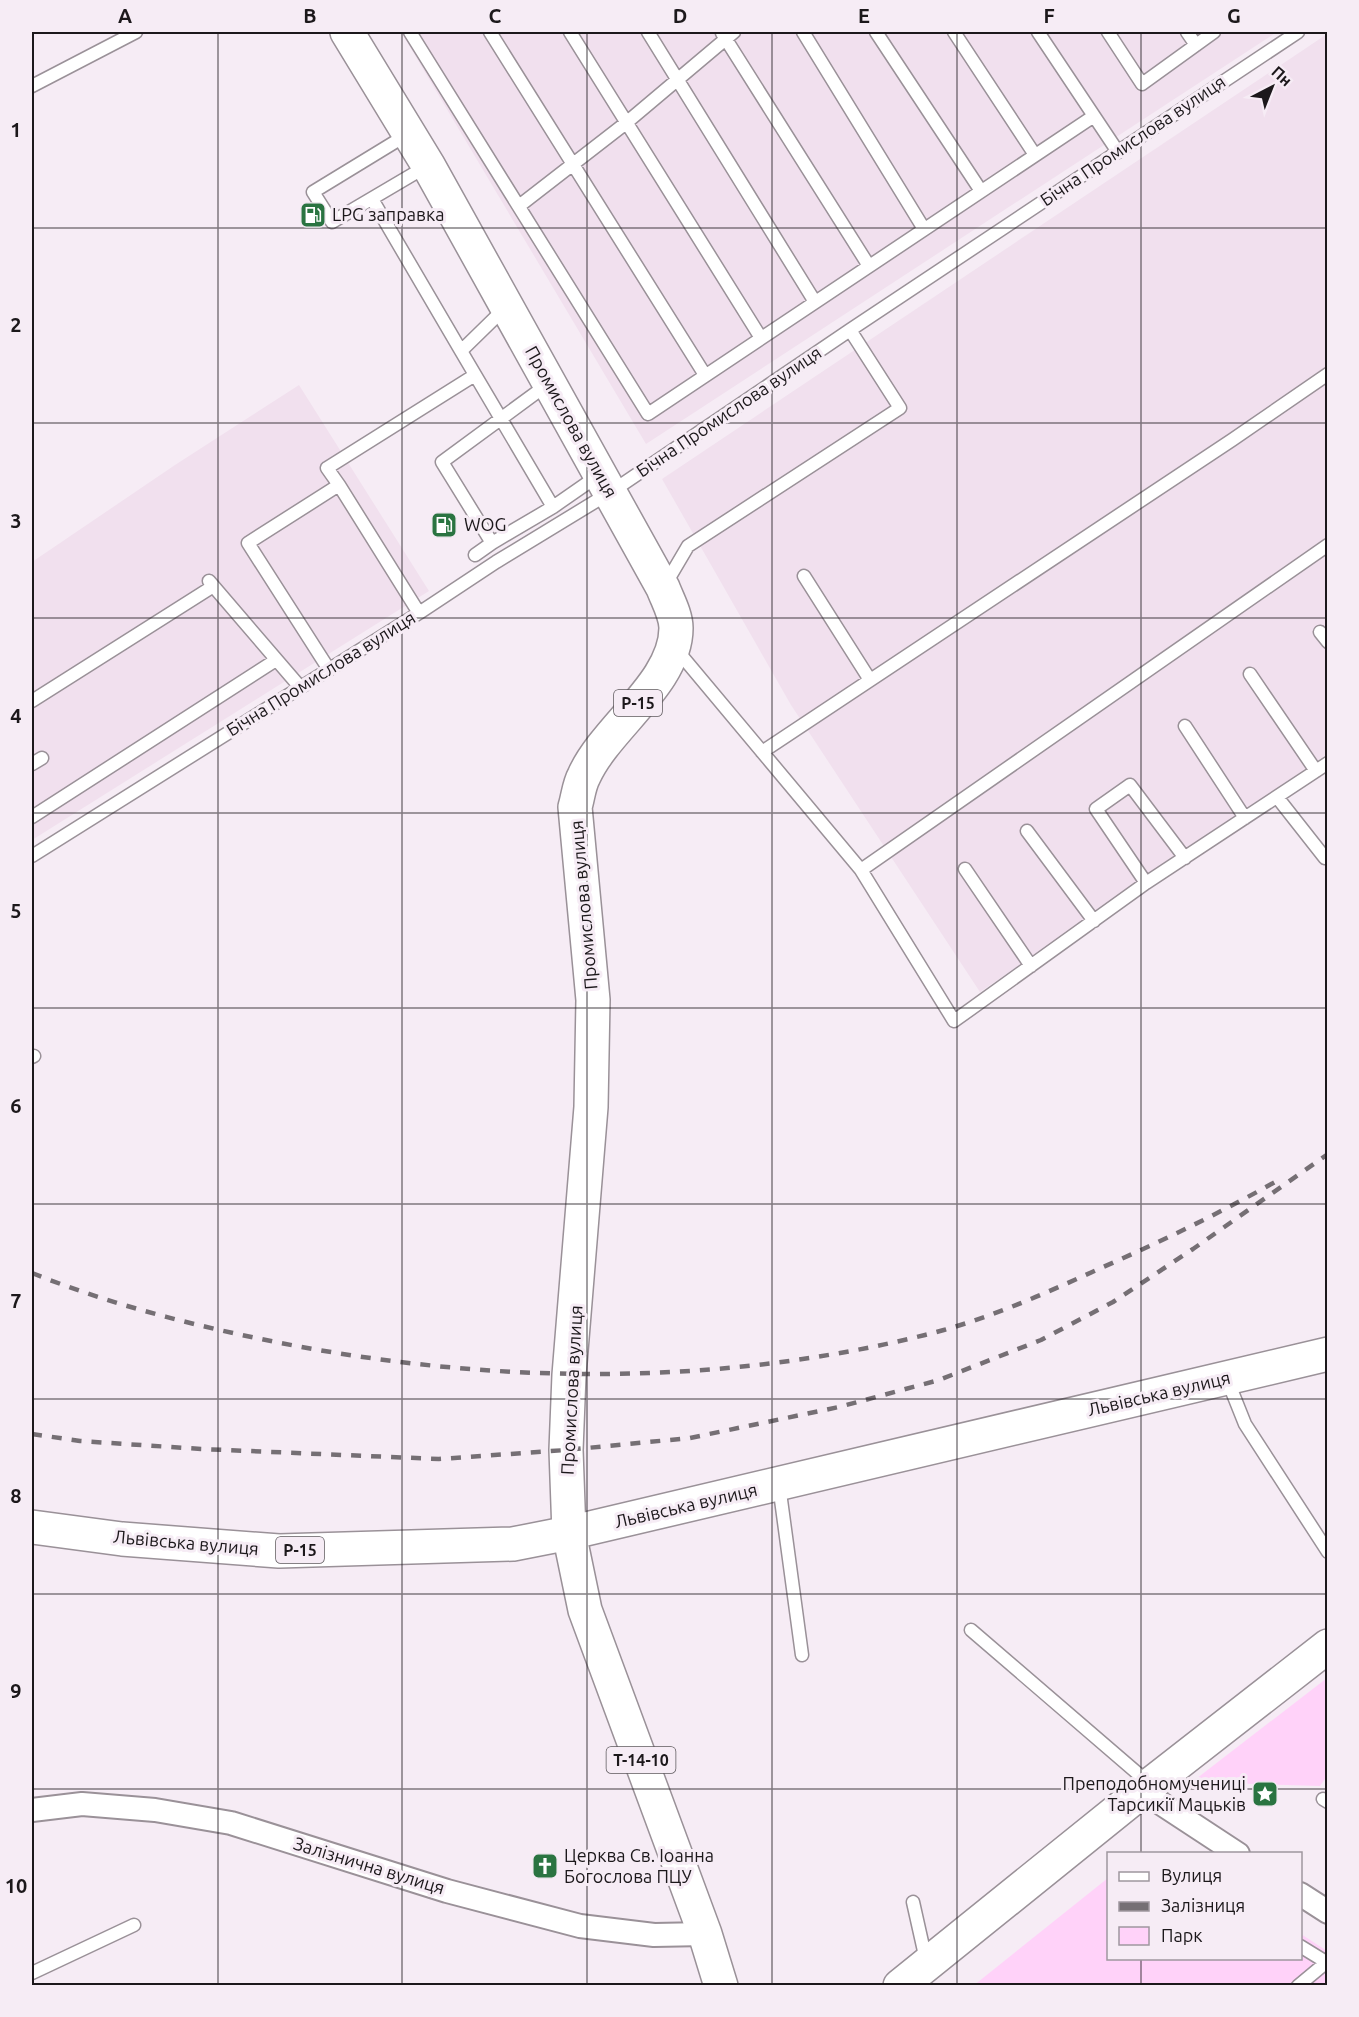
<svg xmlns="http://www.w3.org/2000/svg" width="1359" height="2017" viewBox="0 0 1359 2017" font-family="Ubuntu,sans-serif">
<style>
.built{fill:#f1e0ee}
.green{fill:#ffd2f9}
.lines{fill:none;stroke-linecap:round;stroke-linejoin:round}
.lane-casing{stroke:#9a9198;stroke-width:15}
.street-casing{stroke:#9a9198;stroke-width:26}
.primary-casing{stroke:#9a9198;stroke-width:36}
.lane{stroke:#fff;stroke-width:12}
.street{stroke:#fff;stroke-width:22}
.primary{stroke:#fff;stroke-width:33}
.rail{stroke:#756f74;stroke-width:4.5;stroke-dasharray:10 10;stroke-linecap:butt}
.grid{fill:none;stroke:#1c181b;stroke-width:1.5;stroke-opacity:0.55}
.labels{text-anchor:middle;stroke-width:6;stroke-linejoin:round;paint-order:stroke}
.shield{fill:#f6ecf5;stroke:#5d585c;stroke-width:1.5}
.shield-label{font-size:16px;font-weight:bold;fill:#1c181b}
.street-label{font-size:18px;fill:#1c181b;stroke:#f6ecf5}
.poi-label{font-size:18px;fill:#1c181b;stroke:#f6ecf5;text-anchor:start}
.neatline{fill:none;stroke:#1c181b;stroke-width:2}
.grid-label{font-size:20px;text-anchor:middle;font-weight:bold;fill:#1c181b}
</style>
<rect width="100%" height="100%" fill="#f6ecf5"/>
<path class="built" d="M 401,32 L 1277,32 L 646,444 Z
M 1327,34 L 1327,754 L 980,992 L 791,705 L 662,479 Z
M 299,385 L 429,591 L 32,840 L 32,562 L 175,465 Z"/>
<path class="green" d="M 1327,1678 L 1327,1776 L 1320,1786 L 1192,1782 Z
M 1108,1878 L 1108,1958 L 1300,1958 L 1301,1934 L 1327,1951 L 1327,1985 L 973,1986 Z"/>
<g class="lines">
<g class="lane-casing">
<path id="lane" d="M 410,32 L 648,414 L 1094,116
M 490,32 L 705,375
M 570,32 L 761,338
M 648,32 L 815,302
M 803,32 L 924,229
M 876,32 L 981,191
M 954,32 L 1035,155
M 1038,32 L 1118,152
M 1108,32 L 1142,84 L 1214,32
M 1187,32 L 1196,45
M 722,33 L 869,266
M 32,86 L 136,32
M 408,134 L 313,192 L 332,222 L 427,166
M 372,199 L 461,351
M 519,206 L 626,123 L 734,32
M 504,309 L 461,351 L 553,507
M 548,384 L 442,462 L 492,543 L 553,507 L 599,475
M 339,485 L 327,468 L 475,375
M 475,555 L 492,543
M 804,576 L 870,680
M 209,581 L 300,687
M 665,585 L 688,546 L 900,408 L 850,330
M 1320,632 L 1328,642
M 676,649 L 861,870 L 954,1021 L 1146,883 L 1328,763
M 328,668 L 248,543 L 339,485 L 419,613
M 1250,674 L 1316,771
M 32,701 L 212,587
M 1185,726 L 1245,818
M 762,752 L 1232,440 L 1328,374
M 32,764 L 42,758
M 1277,797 L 1325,858
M 32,817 L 276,660
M 1027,831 L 1094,921
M 32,856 L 419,613 L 496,562 L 611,492 L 850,330 L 1298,32
M 965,869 L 1031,966
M 861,870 L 1328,545
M 1146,883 L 1096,809 L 1130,785 L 1185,858
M 32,1057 L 34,1056
M 1227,1379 L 1245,1424 L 1328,1552
M 779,1485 L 802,1655
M 971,1630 L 1150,1784
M 1323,1799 L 1328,1802
M 913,1902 L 926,1960
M 1300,1946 L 1326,1962
M 32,1973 L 134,1925
M 1298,1986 L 1328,1961"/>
</g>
<g class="street-casing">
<path id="street" d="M 1142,1791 L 1238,1854
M 32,1810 L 82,1804 L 155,1810 L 231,1823 L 447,1891 L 580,1926 L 654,1935 L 705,1934
M 1300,1894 L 1328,1912"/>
</g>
<g class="primary-casing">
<path id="primary" d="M 347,32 L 428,165 L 663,588 C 668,601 676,615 676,628 C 676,683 606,727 584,776 C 579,785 578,797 575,807 L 593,1000 L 591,1107 L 569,1375 L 566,1450 L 569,1533 L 585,1610 L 705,1934 L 721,1986
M 32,1527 L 122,1539 L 279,1551 L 513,1544 L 569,1533 L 1328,1354
M 900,1986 L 1142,1791 L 1328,1646"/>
</g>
<use href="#lane" class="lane"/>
<use href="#street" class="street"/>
<use href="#primary" class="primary"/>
<path class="rail" d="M 32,1273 C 104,1302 180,1322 256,1338 C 475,1384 707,1389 925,1335 C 986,1320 1044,1294 1101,1268 C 1160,1242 1218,1214 1275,1182
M 32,1434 L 80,1441 L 201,1449 L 439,1459 L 566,1450 L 690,1438 L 839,1407 L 939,1380 L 1041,1340 L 1113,1302 L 1193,1249 L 1328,1154"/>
</g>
<path class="grid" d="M 218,32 L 218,1986M 402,32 L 402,1986M 587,32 L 587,1986M 772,32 L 772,1986M 957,32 L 957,1986M 1141,32 L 1141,1854M 32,228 L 1328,228M 32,423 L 1328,423M 32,618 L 1328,618M 32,813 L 1328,813M 32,1008 L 1328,1008M 32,1204 L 1328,1204M 32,1399 L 1328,1399M 32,1594 L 1328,1594M 32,1789 L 1328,1789M 1141,1958 L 1141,1986"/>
<defs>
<g id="fuel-square" transform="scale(1.35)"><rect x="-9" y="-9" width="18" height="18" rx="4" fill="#2a7441" stroke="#f6ecf5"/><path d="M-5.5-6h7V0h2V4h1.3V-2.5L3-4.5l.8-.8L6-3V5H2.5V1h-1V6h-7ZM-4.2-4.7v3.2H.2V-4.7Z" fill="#fff"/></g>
<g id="sight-square" transform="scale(1.35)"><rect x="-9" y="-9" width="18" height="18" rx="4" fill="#2a7441" stroke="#f6ecf5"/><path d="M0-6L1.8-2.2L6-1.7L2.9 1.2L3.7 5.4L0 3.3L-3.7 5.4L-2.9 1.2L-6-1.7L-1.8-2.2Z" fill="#fff"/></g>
<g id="church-square" transform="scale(1.35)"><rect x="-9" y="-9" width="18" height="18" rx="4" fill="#2a7441" stroke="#f6ecf5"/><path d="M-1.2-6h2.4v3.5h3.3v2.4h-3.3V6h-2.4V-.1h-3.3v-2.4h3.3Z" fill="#fff"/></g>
</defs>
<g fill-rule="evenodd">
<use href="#fuel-square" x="313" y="215"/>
<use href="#fuel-square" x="444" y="525"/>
<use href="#sight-square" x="1265" y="1794"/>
<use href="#church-square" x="545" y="1866"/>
</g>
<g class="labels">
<g class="shield">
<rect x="614" y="690" width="48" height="26" rx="4.5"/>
<rect x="276" y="1537" width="48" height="26" rx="4.5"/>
<rect x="606.5" y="1747" width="69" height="26" rx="4.5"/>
</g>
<g class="shield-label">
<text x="638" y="709">Р-15</text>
<text x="300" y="1556">Р-15</text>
<text x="641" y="1766">Т-14-10</text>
</g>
<g class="street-label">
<text transform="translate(1133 141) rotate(-34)" y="6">Бічна Промислова вулиця</text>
<text transform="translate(729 412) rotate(-34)" y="6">Бічна Промислова вулиця</text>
<text transform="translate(571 422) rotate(61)" y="6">Промислова вулиця</text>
<text transform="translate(321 674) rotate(-32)" y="6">Бічна Промислова вулиця</text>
<text transform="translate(584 905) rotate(-95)" y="6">Промислова вулиця</text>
<text transform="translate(572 1390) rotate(-87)" y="6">Промислова вулиця</text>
<text transform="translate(1159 1394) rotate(-13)" y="6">Львівська вулиця</text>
<text transform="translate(686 1506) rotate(-13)" y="6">Львівська вулиця</text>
<text transform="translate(186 1543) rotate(5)" y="6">Львівська вулиця</text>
<text transform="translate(369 1866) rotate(17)" y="6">Залізнична вулиця</text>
</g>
<g class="poi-label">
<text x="332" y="221">LPG заправка</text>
<text x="464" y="531">WOG</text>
<text x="1246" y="1790" text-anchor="end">Преподобномучениці<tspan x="1246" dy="21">Тарсикії Мацьків</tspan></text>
<text x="564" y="1862">Церква Св. Іоанна<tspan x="564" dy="21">Богослова ПЦУ</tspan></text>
</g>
</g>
<rect width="1359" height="2017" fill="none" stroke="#f6ecf5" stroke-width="66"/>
<rect x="1107" y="1852" width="195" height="108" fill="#f6ecf5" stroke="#9f979e" stroke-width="1.5"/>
<rect x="1119" y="1872" width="30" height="9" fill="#ffffff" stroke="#9f979e" stroke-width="1.5"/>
<text x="1161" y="1882" font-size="18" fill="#1c181b">Вулиця</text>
<rect x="1119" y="1902" width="30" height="9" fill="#756f74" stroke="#9f979e" stroke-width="1.5"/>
<text x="1161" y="1912" font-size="18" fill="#1c181b">Залізниця</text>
<rect x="1119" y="1927" width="30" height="18" fill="#ffd2f9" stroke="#9f979e" stroke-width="1.5"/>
<text x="1161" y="1942" font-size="18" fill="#1c181b">Парк</text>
<g transform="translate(1272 87) rotate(42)" stroke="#f6ecf5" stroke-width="4.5" paint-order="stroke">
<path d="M0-4.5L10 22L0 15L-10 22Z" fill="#1c181b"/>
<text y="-9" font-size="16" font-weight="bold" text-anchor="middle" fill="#1c181b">Пн</text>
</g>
<rect x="33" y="33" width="1293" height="1951" class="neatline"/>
<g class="grid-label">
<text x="125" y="23">A</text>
<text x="310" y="23">B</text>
<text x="495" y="23">C</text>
<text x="680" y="23">D</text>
<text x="864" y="23">E</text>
<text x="1049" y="23">F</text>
<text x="1234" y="23">G</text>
<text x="16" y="137">1</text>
<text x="16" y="332">2</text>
<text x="16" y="528">3</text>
<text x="16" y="723">4</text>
<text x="16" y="918">5</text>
<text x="16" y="1113">6</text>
<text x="16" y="1308">7</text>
<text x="16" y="1503">8</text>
<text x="16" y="1698">9</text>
<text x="16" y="1893">10</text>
</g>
</svg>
